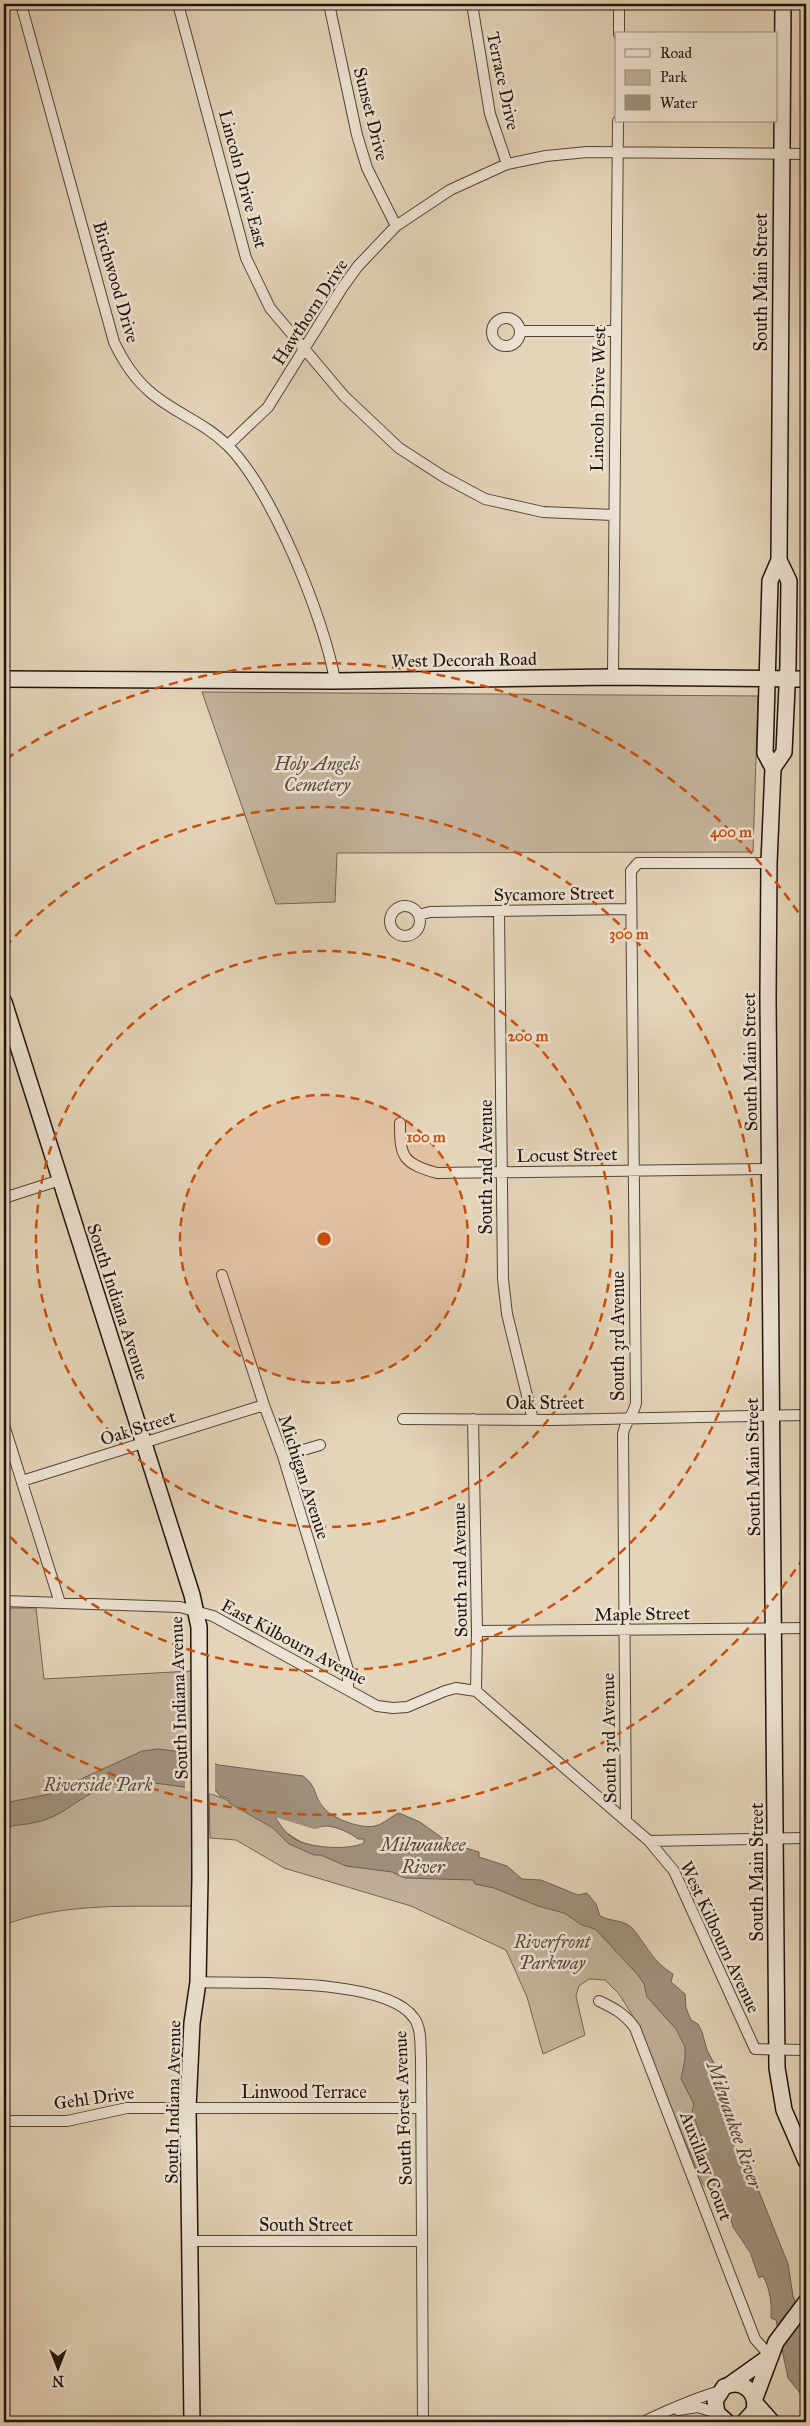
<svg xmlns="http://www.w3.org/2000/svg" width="810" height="2426" viewBox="0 0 810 2426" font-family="'IM FELL Great Primer',serif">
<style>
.green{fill:#c3b39c;stroke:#726355}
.water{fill:#a1927f;stroke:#6d5f52;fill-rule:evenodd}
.pier{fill:#e4d4b9}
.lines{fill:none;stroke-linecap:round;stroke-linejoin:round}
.river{stroke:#a1927f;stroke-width:18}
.street-casing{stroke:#514339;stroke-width:12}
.secondary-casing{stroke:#20130e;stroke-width:18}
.street{stroke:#ede3d2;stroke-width:10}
.secondary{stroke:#ede3d2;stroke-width:15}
.ring{fill:none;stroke:#ca4e0c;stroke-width:2.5;stroke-dasharray:9 6}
.labels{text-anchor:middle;stroke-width:5;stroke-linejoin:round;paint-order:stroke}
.street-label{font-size:18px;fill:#20130e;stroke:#ede3d2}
.park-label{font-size:18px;font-style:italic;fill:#594b40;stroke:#ede3d2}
.water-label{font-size:19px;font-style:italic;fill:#54463b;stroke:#ede3d2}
.centre{fill:#ca4e0c;stroke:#ede3d2;stroke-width:2.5}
.ring-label{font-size:15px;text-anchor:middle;font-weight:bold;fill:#ca4e0c;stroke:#ede3d2;stroke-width:5;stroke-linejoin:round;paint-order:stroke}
</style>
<rect width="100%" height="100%" fill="#e4d4b9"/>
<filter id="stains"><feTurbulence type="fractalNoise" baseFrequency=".004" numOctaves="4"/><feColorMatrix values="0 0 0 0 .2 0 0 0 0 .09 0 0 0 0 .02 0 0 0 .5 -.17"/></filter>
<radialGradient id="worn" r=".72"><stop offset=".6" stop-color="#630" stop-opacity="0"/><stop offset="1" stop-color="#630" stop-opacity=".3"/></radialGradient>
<path class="green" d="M 202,692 L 758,696 L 753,852 L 337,853 L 335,902 L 276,904 Z
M 4,1608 L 36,1608 L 44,1679 L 192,1671 L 193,1906 C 129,1907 64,1902 4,1925 Z
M 209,1793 L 247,1808 L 317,1852 L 466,1877 L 570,1914 L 599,1930 L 630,1963 L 674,2021 L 687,2045 L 695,2101 L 721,2192 L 713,2196 L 703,2184 L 633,2016 L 619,1994 L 605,1980 L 589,1979 L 579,1986 L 576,1996 L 585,2035 L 543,2054 L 527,1997 L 506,1950 L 411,1906 L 284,1868 L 236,1840 L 210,1838 Z"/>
<path class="water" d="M 158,1749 L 182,1752 L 219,1765 L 303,1776 C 318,1787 313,1796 324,1808 C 333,1819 361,1829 375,1826 C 384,1824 391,1816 399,1813 L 420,1822 L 449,1843 L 479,1852 L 479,1857 L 507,1866 L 522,1879 L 541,1880 L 578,1895 L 587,1893 L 596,1904 L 600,1916 C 611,1922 624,1919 633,1929 C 648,1947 651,1960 673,1974 L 671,1982 L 685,1994 L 686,2008 L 691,2020 L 698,2024 L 702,2032 L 707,2050 L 717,2069 L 718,2082 L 732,2112 L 729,2122 L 733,2144 L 756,2184 L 788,2264 L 793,2296 L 806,2329 L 802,2348 L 806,2352 L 806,2421 L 800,2405 L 803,2401 L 800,2393 L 788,2378 L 776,2320 L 771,2318 C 772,2305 770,2288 763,2276 L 759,2278 L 750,2252 L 733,2227 L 730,2214 L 717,2193 L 709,2171 L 700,2133 L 692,2112 L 694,2104 L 681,2079 L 685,2059 L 685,2047 L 676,2029 L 647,1997 L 644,1984 L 638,1975 L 595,1929 L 582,1925 L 564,1913 L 538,1906 L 494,1888 L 475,1884 L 473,1880 L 405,1878 L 392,1872 L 346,1866 L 321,1855 L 314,1855 L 289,1844 L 273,1828 L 229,1803 L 229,1799 L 220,1796 L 216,1791 C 186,1789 150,1779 120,1783 C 99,1786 82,1799 65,1810 C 52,1819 34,1824 18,1825 C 13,1825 10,1828 4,1827 L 4,1803 L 50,1794 L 64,1784 L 81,1779 L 142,1751 ZM 267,1796 C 284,1804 295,1819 310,1827 C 314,1829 322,1826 326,1826 C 335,1826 351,1833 358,1839 L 364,1839 L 364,1843 C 348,1851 304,1848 290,1836 C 279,1826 271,1810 265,1797 Z"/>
<path class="pier" d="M 185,1750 L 215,1762 L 215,1794 L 185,1791 Z"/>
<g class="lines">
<path class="river" d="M 248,1794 L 273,1807 L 315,1820"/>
<g class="street-casing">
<path id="street" d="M 21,4 L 114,342 C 123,361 134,378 149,391 C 172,412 204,422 227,445 C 271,487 325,620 335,681
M 178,4 L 246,258 L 270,308 L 344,396 L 399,448 L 444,477 L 485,499 L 543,512 L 613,515
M 329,4 L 357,135 L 367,168 L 396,226
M 472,4 L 490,114 L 507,164
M 619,34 L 619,4
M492 332a14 14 0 1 1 28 0a14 14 0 1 1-28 0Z
M 520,331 L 615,331
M 228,445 L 268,407 L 342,288 L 358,266 L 396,226 L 450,190 L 507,164 L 546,156 L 587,152 L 806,154
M 613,677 L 618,121
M390 921a15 15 0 1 1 30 0a15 15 0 1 1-30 0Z
M 499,911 L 503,1279 L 507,1314 L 533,1420
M 419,915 L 430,912 L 630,909
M 400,1123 C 400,1158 403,1163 437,1173 L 770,1169
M 4,1198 L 60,1180
M 222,1275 L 264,1405 L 283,1456 L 348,1670 L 348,1690
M 403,1419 L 552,1420 L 806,1415
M 473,1419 L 477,1631 L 476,1691
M 4,1425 L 60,1603
M 283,1456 L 320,1445
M 22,1481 L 264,1405
M 4,1601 L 180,1607 L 213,1616 L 377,1706 L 393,1708 L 407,1707 L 445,1691 L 456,1688 L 476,1691 L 649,1841 L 674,1871 L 755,2049 L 806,2050
M 477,1631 L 806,1628
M 626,1820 L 623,1434 C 625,1422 634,1414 636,1403 L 631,871 L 638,863 L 769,863
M 649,1841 L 806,1838
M 198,1982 C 246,1984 386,1977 414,2018 C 422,2029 420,2046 421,2059 L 423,2422
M 599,2001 C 614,2008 625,2014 635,2028 L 755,2339 L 770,2356
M 4,2121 L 67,2121 L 127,2108 L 420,2108
M 190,2241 L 422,2241
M 678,2410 L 698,2407 L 717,2413
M 643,2422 C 668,2410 693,2399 720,2391"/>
</g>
<g class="secondary-casing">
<path id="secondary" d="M 783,4 L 779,560 L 770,581 L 765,753 L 773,768 L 769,863 L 768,997 L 777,2068 L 784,2110 L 806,2161
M 4,679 L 335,681 L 613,677 L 806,679
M 773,768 L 784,752 L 788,665 L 789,581 L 779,560
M 4,1002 L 192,1595 L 199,1627 L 200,1877 L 198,1982 L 192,2023 L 188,2108 L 192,2422
M 729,2385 L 770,2356
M 755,2398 L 776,2342 L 806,2302
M 756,2404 L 772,2422
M 727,2422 L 717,2413 L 715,2401 L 724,2387 C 742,2378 758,2392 754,2411 L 744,2422"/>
</g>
<use href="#street" class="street"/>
<use href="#secondary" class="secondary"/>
</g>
<circle cx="324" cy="1239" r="144" fill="#ca4e0c" fill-opacity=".12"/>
<g class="ring">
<circle cx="324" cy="1239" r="144"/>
<circle cx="324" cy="1239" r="288"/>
<path d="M5 947A432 432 0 1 1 5 1531"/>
<path d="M804 1557A576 576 0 0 1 6 1719M6 759A576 576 0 0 1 804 921"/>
</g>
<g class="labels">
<g class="street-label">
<text transform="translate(503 81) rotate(78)" y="6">Terrace Drive</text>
<text transform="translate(371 114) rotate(76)" y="6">Sunset Drive</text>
<text transform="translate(243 179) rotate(75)" y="6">Lincoln Drive East</text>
<text transform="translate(116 282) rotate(74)" y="6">Birchwood Drive</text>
<text transform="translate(761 282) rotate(-90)" y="6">South Main Street</text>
<text transform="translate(310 312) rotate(-57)" y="6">Hawthorn Drive</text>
<text transform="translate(598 399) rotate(-89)" y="6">Lincoln Drive West</text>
<text transform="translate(464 660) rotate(-1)" y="6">West Decorah Road</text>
<text transform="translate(554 894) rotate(-1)" y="6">Sycamore Street</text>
<text transform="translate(750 1062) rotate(-91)" y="6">South Main Street</text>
<text transform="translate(567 1155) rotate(-1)" y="6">Locust Street</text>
<text transform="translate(486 1167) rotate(-90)" y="6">South 2nd Avenue</text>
<text transform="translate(118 1302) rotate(72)" y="6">South Indiana Avenue</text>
<text transform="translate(618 1336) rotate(-90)" y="6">South 3rd Avenue</text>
<text x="545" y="1409">Oak Street</text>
<text transform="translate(138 1428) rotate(-18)" y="6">Oak Street</text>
<text transform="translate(753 1467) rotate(-91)" y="6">South Main Street</text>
<text transform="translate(304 1477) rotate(72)" y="6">Michigan Avenue</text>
<text transform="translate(460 1570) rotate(-91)" y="6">South 2nd Avenue</text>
<text transform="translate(642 1614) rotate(-1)" y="6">Maple Street</text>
<text transform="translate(294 1642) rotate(28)" y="6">East Kilbourn Avenue</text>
<text transform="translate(179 1698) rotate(-92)" y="6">South Indiana Avenue</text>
<text transform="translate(609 1738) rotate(-91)" y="6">South 3rd Avenue</text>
<text transform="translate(757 1872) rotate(-90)" y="6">South Main Street</text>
<text transform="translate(720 1937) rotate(65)" y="6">West Kilbourn Avenue</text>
<text x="304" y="2098">Linwood Terrace</text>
<text transform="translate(94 2098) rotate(-8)" y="6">Gehl Drive</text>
<text transform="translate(173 2102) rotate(-89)" y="6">South Indiana Avenue</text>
<text transform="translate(403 2108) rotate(-92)" y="6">South Forest Avenue</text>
<text transform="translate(706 2166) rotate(69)" y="6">Auxillary Court</text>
<text x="306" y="2231">South Street</text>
</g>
<g class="park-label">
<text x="317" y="770">Holy Angels<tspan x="317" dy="21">Cemetery</tspan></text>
<text x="98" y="1791">Riverside Park</text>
<text x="552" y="1948">Riverfront<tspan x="552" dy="21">Parkway</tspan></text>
</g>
<g class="water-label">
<text x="423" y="1851">Milwaukee<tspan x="423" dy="22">River</tspan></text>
<text transform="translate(735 2125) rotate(71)" y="7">Milwaukee River</text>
</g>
</g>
<circle cx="324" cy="1239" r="8" class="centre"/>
<g class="ring-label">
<text x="731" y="837">400 m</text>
<text x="629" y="939">300 m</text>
<text x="528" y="1041">200 m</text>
<text x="426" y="1142">100 m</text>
</g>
<rect width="810" height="2426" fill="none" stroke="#e4d4b9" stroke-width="20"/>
<rect x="5" y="5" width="800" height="2416" fill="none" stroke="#20130e" stroke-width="2.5"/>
<rect x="10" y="10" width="790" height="2406" fill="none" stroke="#20130e"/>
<rect x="615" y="32" width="162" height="90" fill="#ede3d2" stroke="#9b9084"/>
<rect x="625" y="49" width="25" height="8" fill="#ede3d2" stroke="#9b9084"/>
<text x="660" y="58" font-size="15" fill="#20130e">Road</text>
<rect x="625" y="70" width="25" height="15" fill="#c3b39c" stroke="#9b9084"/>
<text x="660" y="82" font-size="15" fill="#20130e">Park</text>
<rect x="625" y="95" width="25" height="15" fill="#a1927f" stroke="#9b9084"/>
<text x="660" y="108" font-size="15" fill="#20130e">Water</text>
<g transform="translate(58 2368) rotate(180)" stroke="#ede3d2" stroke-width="4" paint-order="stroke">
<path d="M0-4L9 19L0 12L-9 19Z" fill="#20130e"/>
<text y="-8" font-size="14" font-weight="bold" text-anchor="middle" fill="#20130e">N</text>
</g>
<rect width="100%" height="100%" filter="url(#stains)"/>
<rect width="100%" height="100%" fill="url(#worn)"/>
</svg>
